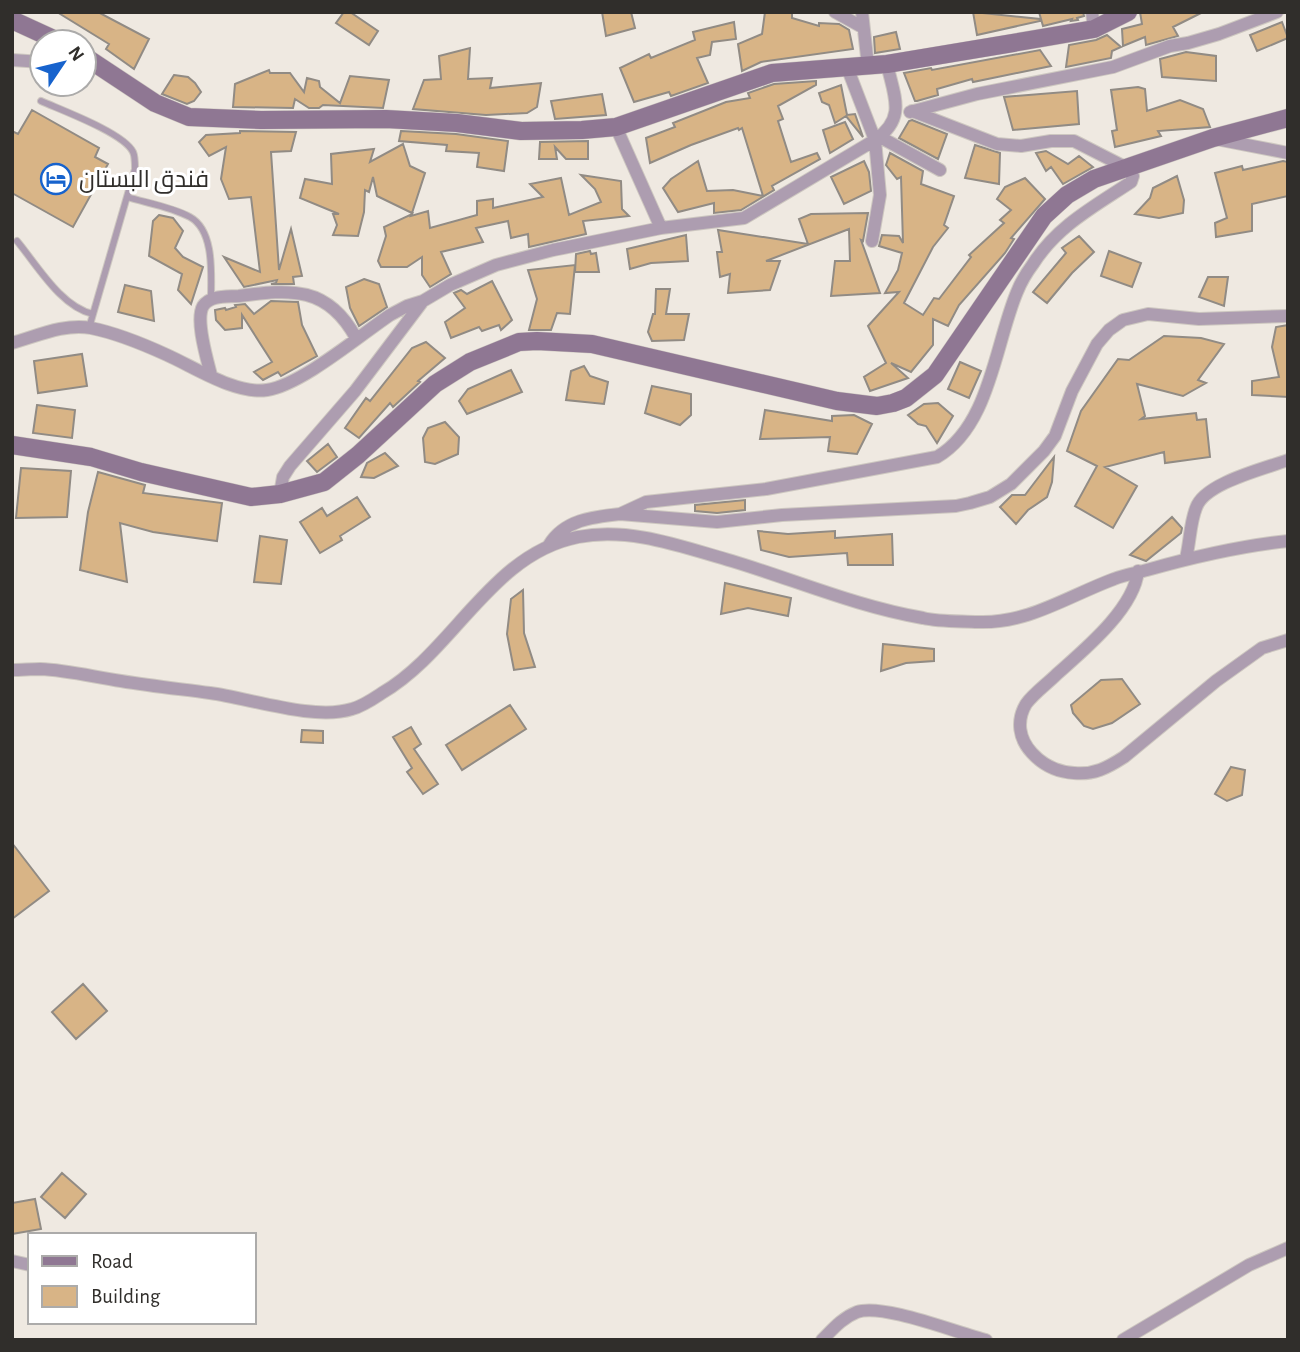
<svg xmlns="http://www.w3.org/2000/svg" width="1300" height="1352" viewBox="0 0 1300 1352" font-family="'Alegreya Sans',Cairo,sans-serif">
<style>
.building{fill:#d8b486;stroke:#918b84;stroke-width:2}
.lines{fill:none;stroke-linecap:round;stroke-linejoin:round}
.lane-casing{stroke:#cdc7c0;stroke-width:8}
.street-casing{stroke:#cdc7c0;stroke-width:14}
.secondary-casing{stroke:#cdc7c0;stroke-width:19}
.lane{stroke:#ad9db0;stroke-width:6}
.street{stroke:#ad9db0;stroke-width:12}
.secondary{stroke:#8f7793;stroke-width:18}
.labels{text-anchor:middle;stroke-width:6;stroke-linejoin:round;paint-order:stroke}
.poi-label{font-size:24px;fill:#302e2b;stroke:#fff;text-anchor:start}
</style>
<rect width="100%" height="100%" fill="#efe9e1"/>
<path class="building" d="M 57,12 L 98,12 L 149,39 L 134,69 L 106,49 L 109,44 Z
M 344,12 L 350,12 L 378,31 L 369,45 L 336,23 Z
M 602,12 L 631,12 L 635,28 L 606,36 Z
M 765,12 L 792,12 L 792,18 L 819,26 L 819,23 L 839,24 L 849,30 L 853,49 L 761,62 L 742,71 L 738,44 L 762,34 Z
M 973,12 L 1040,19 L 1040,21 L 977,35 Z
M 1039,12 L 1083,12 L 1084,16 L 1077,18 L 1078,20 L 1071,21 L 1072,19 L 1043,26 Z
M 1140,12 L 1203,12 L 1173,27 L 1178,36 L 1146,45 L 1145,37 L 1123,46 L 1122,29 L 1142,24 Z
M 734,22 L 736,39 L 712,42 L 710,55 L 697,58 L 708,83 L 671,96 L 669,92 L 634,102 L 620,68 L 649,54 L 651,58 L 695,40 L 693,32 Z
M 1282,22 L 1288,38 L 1257,51 L 1250,35 Z
M 896,32 L 900,49 L 875,53 L 874,37 Z
M 1107,35 L 1121,47 L 1112,51 L 1111,58 L 1066,67 L 1069,45 L 1096,40 Z
M 470,48 L 468,79 L 492,78 L 490,88 L 541,83 L 537,107 L 527,113 L 486,115 L 413,109 L 424,80 L 441,79 L 439,56 Z
M 1040,50 L 1051,66 L 973,82 L 972,79 L 937,89 L 938,95 L 917,101 L 915,101 L 904,73 L 931,68 L 932,70 Z
M 1186,52 L 1216,56 L 1216,81 L 1162,77 L 1160,59 Z
M 269,70 L 270,73 L 290,73 L 304,92 L 307,78 L 319,81 L 320,87 L 340,103 L 350,76 L 389,80 L 383,108 L 323,105 L 319,108 L 309,108 L 295,99 L 293,108 L 233,107 L 235,84 Z
M 174,75 L 188,77 L 195,83 L 201,92 L 194,101 L 187,104 L 162,94 Z
M 816,81 L 816,85 L 778,106 L 783,119 L 778,121 L 791,162 L 817,153 L 820,159 L 772,186 L 774,190 L 741,210 L 714,213 L 714,203 L 678,212 L 663,188 L 671,179 L 698,161 L 707,191 L 733,190 L 763,196 L 742,128 L 739,130 L 738,128 L 691,145 L 650,163 L 646,138 L 675,127 L 673,123 L 726,102 L 750,98 L 748,93 L 774,84 Z
M 841,85 L 847,115 L 855,114 L 863,137 L 846,116 L 835,123 L 829,105 L 822,102 L 819,93 Z
M 1138,87 L 1145,89 L 1147,111 L 1180,100 L 1203,109 L 1210,127 L 1158,131 L 1161,136 L 1115,147 L 1112,131 L 1117,130 L 1111,90 Z
M 1077,91 L 1079,124 L 1013,130 L 1004,97 Z
M 602,94 L 606,115 L 555,119 L 551,101 Z
M 32,110 L 99,148 L 95,157 L 108,164 L 73,227 L 12,193 L 12,131 L 18,134 Z
M 912,120 L 947,134 L 938,159 L 899,138 L 909,121 Z
M 845,122 L 853,139 L 830,153 L 823,130 Z
M 240,131 L 296,132 L 291,151 L 271,152 L 279,270 L 291,229 L 302,276 L 293,277 L 294,284 L 271,284 L 276,283 L 277,280 L 244,287 L 224,257 L 260,272 L 251,197 L 229,199 L 221,179 L 226,147 L 209,156 L 199,142 L 206,135 L 240,133 Z
M 401,131 L 456,134 L 508,141 L 504,171 L 477,167 L 479,153 L 446,151 L 447,145 L 399,141 Z
M 588,141 L 588,159 L 566,159 L 555,147 L 557,159 L 539,159 L 540,142 Z
M 403,144 L 410,166 L 425,173 L 412,213 L 377,196 L 373,177 L 369,192 L 365,190 L 364,212 L 358,236 L 333,235 L 337,225 L 333,214 L 339,214 L 300,198 L 305,179 L 332,184 L 331,154 L 374,149 L 370,162 Z
M 975,145 L 1000,153 L 999,184 L 965,178 Z
M 1046,151 L 1068,164 L 1079,156 L 1093,167 L 1063,184 L 1051,167 L 1046,171 L 1036,153 Z
M 890,153 L 923,171 L 921,184 L 954,196 L 944,225 L 948,228 L 933,247 L 904,303 L 923,315 L 934,298 L 939,299 L 971,257 L 969,255 L 1004,223 L 1000,220 L 1011,210 L 997,199 L 1005,187 L 1025,178 L 1045,199 L 1011,238 L 1014,239 L 1005,253 L 959,305 L 948,326 L 933,319 L 933,345 L 911,372 L 891,363 L 908,378 L 870,391 L 864,377 L 886,363 L 868,326 L 899,292 L 885,293 L 898,270 L 902,253 L 879,246 L 882,235 L 899,236 L 903,243 L 901,177 L 897,179 L 886,165 Z
M 864,161 L 869,172 L 871,191 L 844,204 L 831,177 Z
M 1283,161 L 1288,162 L 1288,196 L 1252,204 L 1252,231 L 1216,237 L 1215,223 L 1227,218 L 1215,173 L 1242,166 L 1243,170 Z
M 581,175 L 621,181 L 622,209 L 629,216 L 583,221 L 586,234 L 529,247 L 528,234 L 511,238 L 508,221 L 476,228 L 483,242 L 441,252 L 451,274 L 430,287 L 422,275 L 422,257 L 407,267 L 381,267 L 378,261 L 386,236 L 384,227 L 412,214 L 411,216 L 428,211 L 430,228 L 477,215 L 477,201 L 493,199 L 493,208 L 543,197 L 530,184 L 561,178 L 569,215 L 601,202 L 595,189 Z
M 1177,176 L 1184,200 L 1183,213 L 1159,218 L 1135,214 L 1150,198 L 1153,188 Z
M 868,213 L 863,241 L 861,240 L 880,293 L 831,296 L 835,261 L 850,261 L 849,229 L 766,261 L 780,261 L 770,290 L 728,293 L 730,274 L 720,277 L 717,252 L 722,252 L 718,230 L 808,244 L 799,219 L 811,214 Z
M 159,215 L 173,218 L 183,231 L 175,248 L 183,257 L 203,267 L 191,304 L 178,290 L 182,274 L 149,256 L 153,221 Z
M 686,235 L 688,261 L 651,263 L 630,269 L 627,249 Z
M 1079,236 L 1094,252 L 1072,273 L 1047,303 L 1033,292 L 1066,253 L 1062,248 Z
M 590,251 L 591,254 L 596,253 L 599,272 L 575,272 L 576,254 Z
M 1109,251 L 1141,263 L 1132,287 L 1101,276 Z
M 575,265 L 570,314 L 557,313 L 551,330 L 529,330 L 537,299 L 528,270 Z
M 1208,277 L 1228,277 L 1224,306 L 1199,297 Z
M 364,279 L 379,284 L 387,307 L 359,326 L 350,308 L 346,287 Z
M 492,281 L 512,320 L 501,330 L 499,325 L 482,331 L 479,327 L 451,338 L 445,322 L 465,308 L 454,293 L 461,290 L 467,294 Z
M 125,285 L 151,291 L 154,321 L 118,312 Z
M 656,289 L 670,289 L 666,314 L 689,314 L 684,340 L 652,341 L 648,332 L 653,314 L 655,314 Z
M 271,301 L 298,302 L 302,325 L 317,356 L 281,376 L 278,372 L 263,380 L 254,372 L 272,362 L 242,315 L 242,328 L 225,330 L 216,320 L 215,310 L 225,308 L 226,310 L 236,307 L 235,305 L 245,304 L 254,314 Z
M 1288,325 L 1288,397 L 1252,395 L 1252,381 L 1279,377 L 1272,347 L 1276,327 Z
M 1164,336 L 1201,338 L 1224,344 L 1198,380 L 1206,383 L 1183,396 L 1137,384 L 1145,416 L 1141,419 L 1196,413 L 1197,420 L 1206,419 L 1210,457 L 1165,463 L 1164,452 L 1105,467 L 1137,486 L 1113,528 L 1075,506 L 1097,466 L 1067,451 L 1081,411 L 1118,359 L 1129,360 Z
M 426,342 L 445,358 L 418,381 L 420,382 L 393,407 L 390,403 L 359,438 L 345,428 L 366,398 L 370,401 L 412,348 Z
M 82,354 L 87,386 L 38,393 L 34,361 Z
M 960,362 L 981,371 L 969,398 L 948,389 Z
M 584,366 L 590,376 L 608,382 L 604,404 L 566,400 L 571,371 Z
M 511,370 L 522,392 L 467,414 L 459,401 L 468,389 Z
M 652,386 L 691,394 L 691,415 L 680,425 L 645,413 Z
M 938,403 L 953,416 L 937,443 L 926,426 L 918,424 L 908,415 L 924,404 Z
M 37,405 L 75,410 L 72,438 L 33,433 Z
M 765,410 L 832,421 L 832,416 L 854,415 L 872,424 L 857,454 L 828,451 L 830,437 L 760,439 Z
M 445,422 L 459,437 L 458,454 L 435,464 L 425,462 L 423,438 L 428,428 Z
M 328,444 L 337,457 L 317,472 L 307,461 Z
M 385,453 L 398,466 L 374,478 L 361,477 L 367,463 Z
M 1054,457 L 1052,482 L 1047,497 L 1028,510 L 1016,524 L 1000,507 L 1012,495 L 1025,495 Z
M 21,468 L 71,471 L 67,517 L 16,518 Z
M 98,472 L 145,485 L 143,493 L 222,503 L 217,541 L 153,532 L 120,523 L 127,582 L 80,570 L 88,512 Z
M 357,497 L 370,517 L 340,536 L 342,540 L 320,553 L 300,522 L 322,508 L 327,516 Z
M 745,500 L 745,510 L 717,513 L 695,511 L 695,505 Z
M 1172,517 L 1182,528 L 1181,533 L 1146,561 L 1130,555 Z
M 758,531 L 788,534 L 835,531 L 835,538 L 892,534 L 893,565 L 848,565 L 847,553 L 789,557 L 761,550 Z
M 260,536 L 287,540 L 281,584 L 254,582 Z
M 725,583 L 791,598 L 788,616 L 748,608 L 721,614 Z
M 523,590 L 524,633 L 535,667 L 514,670 L 507,634 L 511,599 Z
M 883,644 L 934,649 L 934,661 L 906,663 L 881,671 Z
M 1122,679 L 1140,704 L 1112,723 L 1093,729 L 1084,726 L 1073,713 L 1071,705 L 1101,680 Z
M 510,705 L 526,729 L 462,770 L 446,745 Z
M 411,727 L 421,744 L 414,749 L 438,784 L 423,794 L 407,772 L 412,768 L 393,737 Z
M 302,730 L 323,731 L 323,743 L 301,742 Z
M 1231,767 L 1245,770 L 1242,795 L 1227,801 L 1215,794 Z
M 12,843 L 49,891 L 12,919 Z
M 83,984 L 107,1011 L 76,1039 L 52,1012 Z
M 62,1173 L 86,1194 L 65,1218 L 41,1197 Z
M 35,1199 L 41,1229 L 12,1234 L 12,1203 Z"/>
<g class="lines">
<g class="lane-casing">
<path id="lane" d="M 41,101 C 61,110 124,133 133,152 C 135,156 135,164 135,169 L 89,328
M 127,197 C 147,203 172,207 190,217 C 215,231 211,275 211,299
M 17,241 C 37,265 61,307 93,314"/>
</g>
<g class="street-casing">
<path id="street" d="M 835,12 L 862,27
M 862,12 L 868,66
M 1092,12 L 1094,29
M 12,60 L 42,62
M 847,67 L 875,140 L 880,195 L 872,241
M 910,112 L 977,94 L 1113,67 L 1170,46 L 1188,43 L 1219,34 L 1277,12
M 616,127 L 661,228
M 880,137 L 940,170
M 1216,139 L 1288,153
M 12,343 C 37,336 65,323 91,328 C 116,333 143,344 167,355 C 194,367 236,395 267,390 C 301,385 359,336 390,315 L 407,306 L 423,301
M 211,375 C 207,359 195,320 203,306 C 210,295 227,297 239,296 C 291,289 328,286 356,338
M 280,494 L 283,477 L 290,466 L 355,391 L 423,301 L 450,285 L 496,265 L 553,250 L 661,228 L 744,218 L 875,140 C 907,118 894,96 887,64
M 620,514 L 646,502 L 766,489 L 937,457 C 990,426 995,344 1017,292 C 1021,282 1027,272 1033,264 C 1057,226 1095,206 1131,182 L 1133,176 L 1127,168 L 1074,141 L 1051,141 L 1021,146 L 997,144 L 912,111
M 549,545 C 564,520 592,517 620,514 L 717,522 L 782,515 L 956,506 L 970,503 L 990,497 L 1011,484 L 1044,451 L 1055,436 L 1072,391 L 1097,344 L 1109,330 L 1123,320 L 1148,314 L 1199,319 L 1288,316
M 1186,558 C 1190,542 1190,523 1196,508 C 1204,483 1264,469 1288,460
M 1138,571 C 1134,609 1084,650 1057,674 C 1047,684 1034,693 1026,704 C 1016,721 1019,739 1032,753 C 1043,765 1058,772 1074,773 C 1094,775 1107,768 1124,757 L 1216,681 L 1262,648 L 1288,640
M 12,670 C 21,670 31,669 40,669 C 67,670 94,677 121,681 C 151,686 180,689 210,693 C 249,698 314,721 352,709 C 363,706 373,699 382,693 C 454,651 491,554 578,537 C 631,527 682,547 732,561 C 795,580 858,607 923,618 C 940,622 960,621 978,622 C 1028,624 1068,596 1114,579 C 1124,575 1136,573 1147,570 C 1193,557 1240,546 1288,541
M 12,1261 L 30,1265
M 822,1340 C 833,1329 842,1318 857,1312 C 883,1303 957,1333 986,1340
M 1123,1340 L 1249,1265 L 1288,1248"/>
</g>
<g class="secondary-casing">
<path id="secondary" d="M 12,20 L 60,42
M 84,56 L 155,103 L 189,117 L 261,120 L 386,119 L 457,123 L 521,131 L 582,130 L 616,127 L 772,73 L 887,64 L 1013,43 L 1094,29 L 1128,12
M 12,445 L 91,457 L 141,472 L 251,497 L 280,494 L 324,482 L 358,455 L 435,384 L 470,362 L 519,342 L 537,341 L 592,344 L 837,401 L 877,406 L 893,403 L 906,398 L 935,375 L 1044,216 L 1067,195 L 1094,179 L 1213,138 L 1288,118"/>
</g>
<use href="#lane" class="lane"/>
<use href="#street" class="street"/>
<use href="#secondary" class="secondary"/>
</g>
<defs>
<g id="hotel-ring" transform="scale(1.575)"><circle r="9.5" fill="#fff" stroke="#1763cd" stroke-width="1.5"/><path d="M-6-4.5h1.5V1H6V5H4.5V3h-9V5H-6ZM-4 0a1.8 1.8 0 1 1 3.6 0ZM.5 0V-2.5h3Q6-2.5 6 0Z" fill="#1763cd"/></g>
</defs>
<g fill-rule="evenodd">
<use href="#hotel-ring" x="56" y="179"/>
</g>
<g class="labels">
<g class="poi-label">
<text x="79" y="187">فندق البستان</text>
</g>
</g>
<rect width="1300" height="1352" fill="none" stroke="#302e2b" stroke-width="28"/>
<rect x="28" y="1233" width="228" height="91" fill="#ffffff" stroke="#acabaa" stroke-width="2"/>
<rect x="42" y="1256" width="35" height="10" fill="#8f7793" stroke="#acabaa" stroke-width="2"/>
<text x="91" y="1268" font-size="21" fill="#302e2b">Road</text>
<rect x="42" y="1286" width="35" height="21" fill="#d8b486" stroke="#acabaa" stroke-width="2"/>
<text x="91" y="1303" font-size="21" fill="#302e2b">Building</text>
<g transform="translate(63 63) rotate(55)"><circle r="33" fill="#ffffff" stroke="#acabaa" stroke-width="2"/>
<path d="M0-5L12 26L0 18L-12 26Z" fill="#1763cd"/>
<text y="-10" font-size="19" font-weight="bold" text-anchor="middle" fill="#302e2b">N</text>
</g>
</svg>
